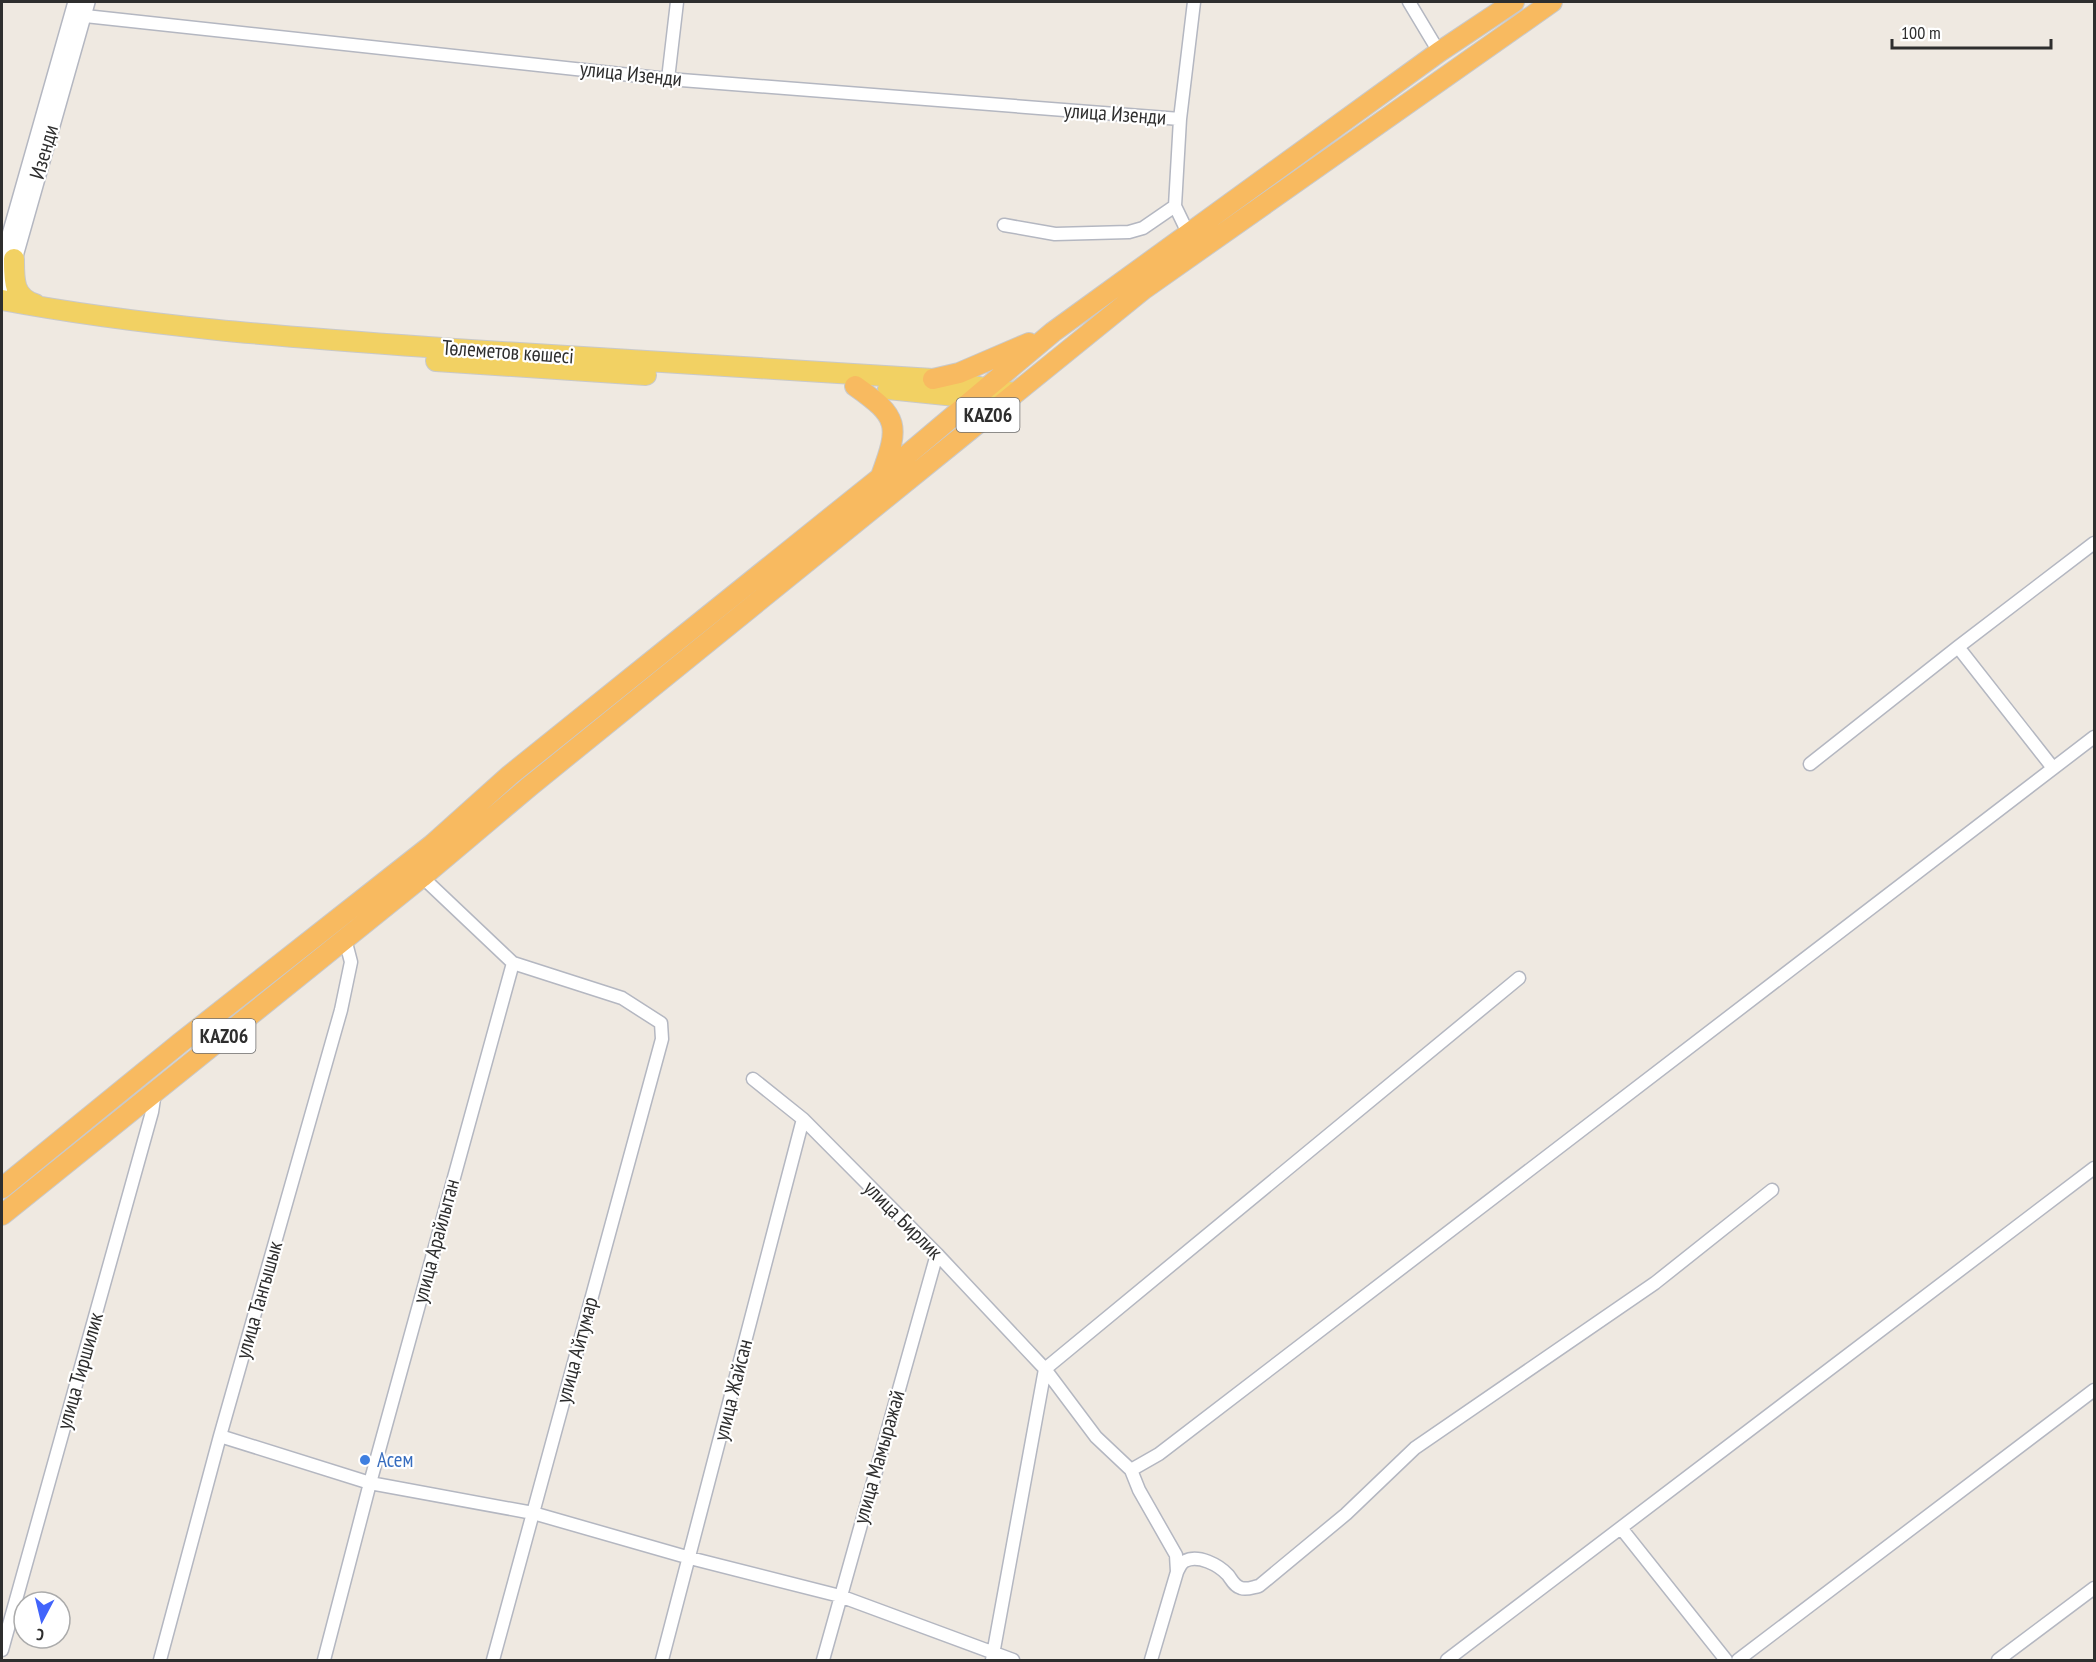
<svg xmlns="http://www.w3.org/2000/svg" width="2096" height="1662" viewBox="0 0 2096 1662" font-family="'PT Sans Narrow',sans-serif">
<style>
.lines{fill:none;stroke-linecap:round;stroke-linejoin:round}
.minor-casing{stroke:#b4b7c1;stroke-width:15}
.tertiary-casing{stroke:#b4b7c1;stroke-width:18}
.primary-casing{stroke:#c9c9c9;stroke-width:22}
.trunk-casing{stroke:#c9c9c9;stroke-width:22}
.minor{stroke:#fff;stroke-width:12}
.tertiary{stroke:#fff;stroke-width:15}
.primary{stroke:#f2d163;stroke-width:20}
.trunk{stroke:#f8ba60;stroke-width:20}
.shop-dot{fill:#3f7fe0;stroke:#fff;stroke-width:2}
.labels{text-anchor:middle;stroke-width:4.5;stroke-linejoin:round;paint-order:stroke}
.shield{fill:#fff;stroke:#6d6d6d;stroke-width:1.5}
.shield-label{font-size:20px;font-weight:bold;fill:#2e2e2e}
.street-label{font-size:21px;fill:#2e2e2e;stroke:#fff}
.shop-label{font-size:21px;fill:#366cbe;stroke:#fff;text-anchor:start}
</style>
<rect width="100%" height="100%" fill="#efe9e1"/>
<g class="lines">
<g class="minor-casing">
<path id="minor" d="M 1409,2 L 1439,52
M 76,15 L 668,79 L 1180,119
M 668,79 L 677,2
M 1004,225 L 1055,234 L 1129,232 L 1143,228 L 1175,206
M 1188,233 L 1175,206 L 1180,119 L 1194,2
M 1958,647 L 2053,768
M 1810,764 L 1958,647 L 2094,543
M 753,1079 L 803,1119 L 937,1254 L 1045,1369 L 1096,1437 L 1131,1470
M 220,1436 L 370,1483 L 533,1513 L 690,1558 L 840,1596 L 1013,1660
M 1621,1528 L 1726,1660
M 1177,1572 C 1179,1568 1181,1563 1185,1561 C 1198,1554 1219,1565 1228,1575 C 1232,1580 1234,1586 1241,1588 C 1247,1590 1253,1587 1259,1586 L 1346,1514 L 1415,1448 L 1655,1283 L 1772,1190
M 2,1650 L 152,1112 L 155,1092
M 160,1660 L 220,1436 L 341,1010 L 351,962 L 345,939
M 324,1660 L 370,1483 L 513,963 L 418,873
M 493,1660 L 662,1039 L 661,1023 L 622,998 L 513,963
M 662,1660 L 803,1119
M 823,1660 L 937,1254
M 992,1660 L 1045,1369 L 1519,978
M 1151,1660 L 1177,1572 L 1176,1555 L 1139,1490 L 1131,1470 L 1159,1454 L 2094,737
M 1447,1660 L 2094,1168
M 1738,1660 L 2094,1390
M 1998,1660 L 2094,1588"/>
</g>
<g class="tertiary-casing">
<path id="tertiary" d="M 2,263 L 76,2
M 2,302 L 87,2"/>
</g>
<g class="primary-casing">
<path id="primary" d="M 14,259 C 14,279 13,297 35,304
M 2,300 C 151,328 303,338 455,349 C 614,359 774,369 933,379 L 1015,393
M 436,361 L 646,375
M 888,389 L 975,398"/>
</g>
<g class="trunk-casing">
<path id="trunk" d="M 933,379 L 959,373 L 1029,343
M 855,386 C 899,417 900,425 881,476
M 2,1188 L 180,1043 L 433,844 L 510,775 L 881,477 L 1053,332 L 1439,52 L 1514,2
M 2,1215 L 422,877 L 530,786 L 1144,289 L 1552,2"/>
</g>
<use href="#minor" class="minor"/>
<use href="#tertiary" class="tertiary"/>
<use href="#primary" class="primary"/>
<use href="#trunk" class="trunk"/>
</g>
<circle class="shop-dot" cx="365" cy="1460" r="6"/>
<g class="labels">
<g class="shield">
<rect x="956.5" y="398" width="63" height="34" rx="4.5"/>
<rect x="192.5" y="1019" width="63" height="34" rx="4.5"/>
</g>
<g class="shield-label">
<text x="988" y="422">KАZ06</text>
<text x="224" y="1043">KАZ06</text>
</g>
<g class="street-label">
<text transform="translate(631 74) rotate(6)" y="7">улица Изенди</text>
<text transform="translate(1115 114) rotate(4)" y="7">улица Изенди</text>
<text transform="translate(44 152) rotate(-74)" y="7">Изенди</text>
<text transform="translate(508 352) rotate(4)" y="7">Төлеметов көшесі</text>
<text transform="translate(903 1220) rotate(45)" y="7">улица Бирлик</text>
<text transform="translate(436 1241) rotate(-75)" y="7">улица Арайлытан</text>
<text transform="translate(259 1300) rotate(-74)" y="7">улица Тангышык</text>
<text transform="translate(577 1350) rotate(-75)" y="7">улица Айтумар</text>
<text transform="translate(80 1371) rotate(-74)" y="7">улица Тиршилик</text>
<text transform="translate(733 1390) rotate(-76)" y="7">улица Жайсан</text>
<text transform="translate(879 1457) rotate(-74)" y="7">улица Мамыражай</text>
</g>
<g class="shop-label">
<text x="377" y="1467">Асем</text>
</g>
</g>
<rect width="2096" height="1662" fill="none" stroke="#2e2e2e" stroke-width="6"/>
<g transform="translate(42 1620) rotate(187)"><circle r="28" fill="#ffffff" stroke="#ababab" stroke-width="1.5"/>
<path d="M0-4.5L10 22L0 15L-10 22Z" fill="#4264fb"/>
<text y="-9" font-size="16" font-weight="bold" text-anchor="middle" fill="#2e2e2e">С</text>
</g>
<path d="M1892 39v9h159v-9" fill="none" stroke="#2e2e2e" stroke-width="3"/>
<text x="1901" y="39" font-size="18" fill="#2e2e2e" stroke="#ffffff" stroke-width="4.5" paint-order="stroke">100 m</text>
</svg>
